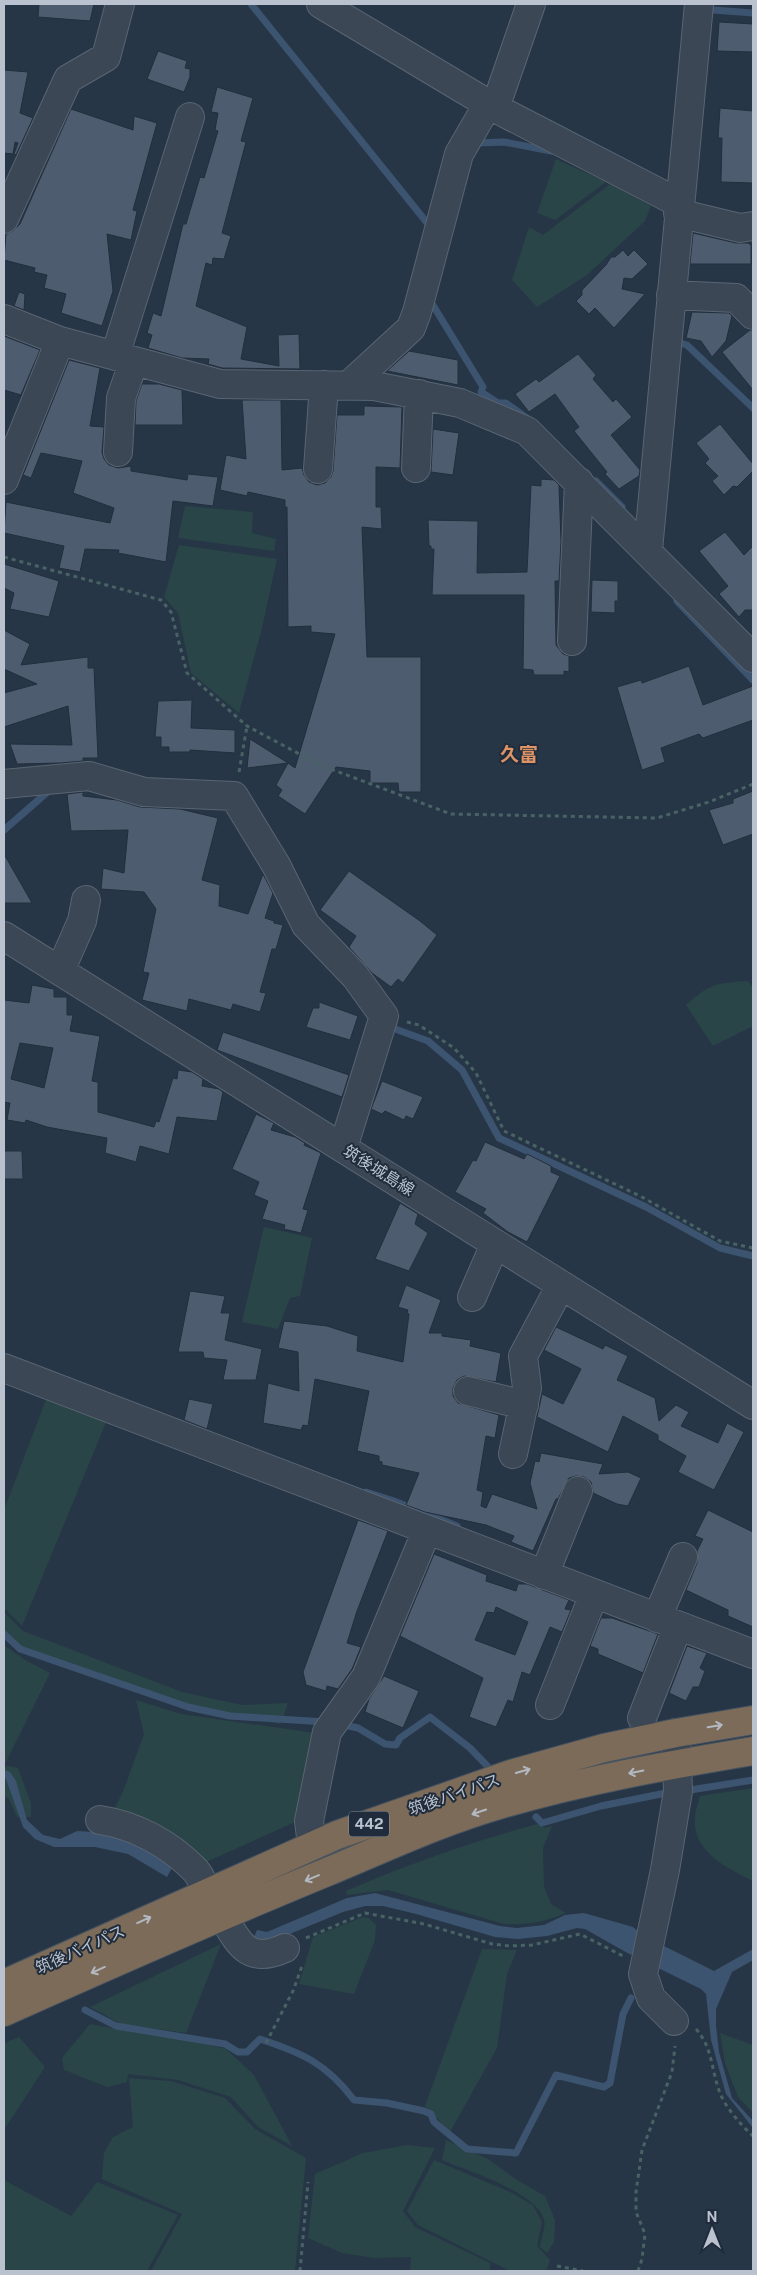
<svg xmlns="http://www.w3.org/2000/svg" width="757" height="2275" viewBox="0 0 757 2275" font-family="'Public Sans','Noto Sans JP',sans-serif">
<style>
.green{fill:#294547}
.water{fill:#3c546f}
.lines{fill:none;stroke-linecap:round;stroke-linejoin:round}
.stream{stroke:#3c546f;stroke-width:7}
.building{fill:#4d5d6f;stroke:#222e3d;fill-rule:evenodd}
.minor-casing{stroke:#5a6572;stroke-width:30}
.highway-casing{stroke:#465260;stroke-width:30}
.path{stroke:#496365;stroke-width:3;stroke-dasharray:4 4;stroke-linecap:butt}
.minor{stroke:#3b4755;stroke-width:28}
.highway{stroke:#7b6b58;stroke-width:28}
.oneway{stroke:#b3b9c2}
.labels{text-anchor:middle;stroke-width:4;stroke-linejoin:round;paint-order:stroke}
.shield{fill:#202c3b;stroke:#8b95a2;stroke-width:1}
.shield-label{font-size:15px;font-weight:bold;fill:#b9c2ce}
.street-label{font-size:16px;fill:#b9c2ce;stroke:#202c3b}
.quarter-label{font-size:19px;font-weight:bold;fill:#dc9366;stroke:#202c3b}
</style>
<rect width="100%" height="100%" fill="#263646"/>
<path class="green" d="M 556,159 L 606,182 L 555,220 L 537,213 Z
M 610,184 L 651,206 L 645,221 L 587,275 L 537,307 L 512,280 L 529,227 L 543,235 Z
M 185,506 L 253,512 L 252,533 L 276,539 L 274,551 L 178,538 Z
M 179,545 L 277,559 L 262,628 L 239,713 L 191,673 L 178,613 L 164,597 Z
M 747,981 L 753,987 L 753,1026 L 713,1046 L 686,1005 C 709,984 716,983 747,981 Z
M 264,1227 L 312,1238 L 300,1296 L 290,1298 L 278,1329 L 242,1322 Z
M 47,1397 L 107,1420 L 22,1626 L 4,1608 L 4,1510 Z
M 4,1612 L 23,1631 L 182,1692 L 242,1705 L 288,1703 L 281,1724 L 186,1709 L 23,1653 L 4,1632 Z
M 4,1645 L 25,1660 L 50,1673 L 6,1762 L 4,1763 Z
M 136,1700 L 181,1714 L 322,1734 L 302,1819 L 204,1863 L 113,1812 L 124,1789 L 144,1734 Z
M 8,1766 L 18,1768 L 31,1803 L 31,1817 L 17,1817 L 9,1799 L 4,1796 L 4,1767 Z
M 753,1788 L 753,1881 C 729,1869 692,1852 695,1819 C 695,1812 698,1803 700,1796 Z
M 541,1823 L 544,1828 L 552,1826 L 543,1848 L 544,1887 L 551,1904 L 566,1913 C 545,1922 527,1925 504,1924 L 388,1890 L 347,1895 L 346,1891 C 410,1863 474,1841 541,1823 Z
M 363,1917 L 369,1918 L 376,1925 L 375,1940 L 354,1994 L 299,1984 L 313,1937 Z
M 221,1944 L 186,2033 L 121,2024 L 90,2007 Z
M 482,1949 L 517,1950 L 507,1974 L 497,2048 L 450,2132 L 425,2106 Z
M 90,2024 L 148,2035 L 188,2040 L 226,2049 L 254,2075 L 292,2146 L 258,2127 L 231,2097 L 178,2080 L 128,2074 L 127,2082 L 107,2087 L 64,2070 L 62,2058 Z
M 720,2033 L 753,2045 L 753,2113 L 738,2097 L 725,2063 Z
M 19,2037 L 45,2067 L 4,2130 L 4,2043 Z
M 129,2078 L 171,2081 L 225,2098 L 255,2129 L 306,2158 L 295,2271 L 151,2271 L 182,2214 L 102,2179 L 104,2153 L 113,2137 L 133,2127 Z
M 446,2140 L 488,2159 L 517,2180 L 545,2196 L 555,2220 L 554,2242 L 547,2253 L 540,2247 C 541,2239 546,2227 544,2220 C 537,2192 468,2171 442,2160 Z
M 407,2145 L 435,2148 L 403,2211 L 415,2227 L 490,2263 L 490,2271 L 410,2271 L 411,2257 L 374,2258 L 342,2253 L 308,2238 L 315,2174 L 363,2153 Z
M 434,2160 L 510,2192 L 533,2205 L 542,2222 L 537,2246 L 550,2260 L 546,2271 L 510,2271 L 418,2225 L 407,2211 Z
M 4,2180 L 71,2216 L 97,2182 L 178,2215 L 147,2271 L 4,2271 Z"/>
<path class="water" d="M 4,1770 L 10,1772 L 16,1781 L 27,1820 L 43,1835 L 60,1839 L 77,1831 L 111,1833 L 140,1843 L 173,1866 L 167,1877 L 128,1854 L 95,1847 L 54,1847 L 35,1839 L 23,1827 L 6,1779 L 4,1779 Z
M 375,1893 L 500,1926 L 517,1928 L 544,1925 L 565,1915 L 584,1913 L 633,1927 L 661,1951 L 664,1946 L 714,1971 L 753,1949 L 753,1960 L 732,1972 L 716,2009 L 716,2026 L 719,2052 L 732,2098 L 753,2121 L 753,2128 L 726,2094 L 711,2040 L 706,1994 L 701,1989 L 654,1966 L 635,1948 L 631,1955 L 585,1929 L 577,1928 L 547,1936 L 518,1939 L 495,1937 L 416,1914 L 383,1906 L 365,1906 L 343,1912 L 268,1943 L 253,1939 L 257,1930 L 267,1932 L 347,1898 Z"/>
<g class="lines">
<path class="stream" d="M 251,4 L 432,229
M 713,10 L 753,13
M 474,146 L 476,143 L 504,142 L 551,151
M 431,297 L 431,302 L 483,387 L 481,392 L 498,403 L 506,403 L 527,418
M 680,343 L 687,345 L 753,408
M 596,481 L 622,507
M 677,601 L 753,680
M 4,830 L 51,789
M 387,1026 L 428,1041 L 462,1070 L 499,1138 L 646,1207 L 720,1248 L 753,1256
M 366,1492 L 394,1501 L 457,1526
M 4,1634 L 20,1649 L 188,1707 L 230,1716 L 326,1722
M 339,1724 L 358,1728 L 385,1744 L 396,1745 L 400,1738 L 430,1717 L 470,1748 L 494,1773
M 684,1791 L 753,1780
M 536,1817 L 542,1823 L 601,1806 L 671,1792
M 85,2010 L 116,2026 L 225,2044 L 238,2052 L 247,2052 L 260,2039 C 302,2053 326,2063 354,2100 L 387,2103 L 424,2111 L 431,2114 L 434,2122 L 467,2149 L 516,2153 L 556,2075 L 604,2087 L 610,2083 L 623,2014 L 631,1998"/>
</g>
<path class="building" d="M 39,4 L 94,4 L 90,21 L 38,17 Z
M 719,22 L 753,24 L 753,52 L 717,51 Z
M 158,51 L 187,61 L 185,68 L 190,69 L 190,77 L 184,92 L 147,79 Z
M 4,70 L 28,72 L 20,113 L 33,118 L 16,155 L 14,154 L 18,143 L 15,142 L 13,154 L 4,153 Z
M 217,87 L 253,98 L 241,141 L 246,142 L 222,233 L 231,236 L 224,259 L 213,258 L 212,265 L 206,263 L 196,306 L 247,327 L 241,359 L 279,366 L 278,335 L 299,334 L 300,369 L 222,368 L 208,364 L 209,359 L 182,358 L 148,348 L 152,335 L 147,333 L 153,313 L 161,316 L 183,224 L 186,224 L 200,177 L 204,178 L 218,131 L 215,130 L 218,113 L 211,112 Z
M 720,108 L 753,111 L 753,183 L 721,182 L 722,138 L 718,138 Z
M 71,109 L 133,130 L 134,116 L 157,123 L 133,210 L 137,211 L 131,240 L 107,234 L 113,291 L 102,326 L 61,313 L 66,294 L 44,288 L 47,275 L 34,272 L 35,268 L 4,260 L 6,234 L 13,231 L 20,224 Z
M 693,233 L 736,243 L 748,243 L 751,245 L 751,264 L 690,264 Z
M 623,250 L 628,256 L 634,250 L 648,264 L 632,279 L 624,278 L 622,289 L 645,294 L 614,328 L 595,308 L 589,314 L 576,301 L 582,295 L 582,290 L 606,265 L 611,257 L 615,257 Z
M 19,292 L 25,294 L 24,310 L 14,306 Z
M 692,312 L 729,313 L 732,316 L 726,341 L 712,357 L 701,341 L 686,338 Z
M 750,330 L 753,330 L 753,390 L 722,352 Z
M 4,336 L 40,350 L 20,397 L 21,395 L 4,390 Z
M 409,351 L 458,360 L 458,385 L 387,371 Z
M 578,354 L 596,375 L 593,379 L 613,402 L 616,399 L 632,417 L 611,435 L 640,470 L 639,476 L 619,489 L 605,474 L 607,472 L 574,431 L 579,427 L 555,394 L 529,412 L 515,394 L 536,379 L 539,382 Z
M 69,360 L 100,368 L 90,426 L 104,427 L 102,452 L 104,459 L 109,465 L 118,468 L 131,466 L 131,471 L 187,480 L 188,474 L 218,477 L 213,506 L 173,501 L 166,562 L 118,553 L 119,550 L 85,549 L 80,572 L 59,568 L 64,546 L 4,533 L 6,502 L 110,523 L 114,508 L 73,493 L 82,461 L 41,453 L 31,478 L 23,475 Z
M 142,384 L 159,384 L 182,390 L 183,425 L 135,425 L 136,401 Z
M 242,400 L 281,400 L 282,470 L 302,468 L 304,475 L 309,482 L 317,485 L 325,483 L 331,477 L 333,471 L 337,415 L 364,415 L 364,406 L 402,407 L 400,468 L 376,467 L 376,507 L 381,507 L 382,529 L 362,527 L 367,657 L 421,657 L 421,792 L 399,792 L 398,783 L 370,783 L 370,771 L 336,767 L 305,814 L 278,796 L 282,790 L 276,785 L 288,763 L 295,768 L 335,634 L 311,632 L 311,626 L 288,627 L 287,507 L 285,507 L 285,500 L 248,492 L 247,496 L 220,490 L 226,455 L 246,459 Z
M 720,424 L 753,464 L 753,471 L 737,487 L 733,486 L 724,495 L 712,481 L 718,476 L 705,463 L 709,459 L 696,443 Z
M 433,429 L 459,433 L 453,475 L 431,472 Z
M 541,479 L 554,480 L 559,485 L 561,541 L 559,581 L 555,581 L 556,645 L 563,654 L 569,656 L 569,672 L 564,671 L 564,675 L 534,675 L 533,670 L 523,669 L 524,595 L 432,595 L 434,549 L 431,549 L 431,546 L 429,546 L 428,520 L 478,521 L 477,573 L 527,572 L 531,485 L 541,486 Z
M 725,532 L 744,555 L 753,546 L 753,610 L 745,610 L 739,617 L 719,594 L 728,586 L 699,551 Z
M 4,564 L 59,581 L 49,617 L 10,609 L 14,593 L 4,588 Z
M 592,580 L 618,581 L 618,601 L 615,601 L 615,613 L 591,612 Z
M 4,630 L 30,644 L 21,665 L 88,657 L 88,668 L 94,668 L 98,758 L 83,758 L 83,761 L 60,763 L 17,764 L 10,744 L 72,745 L 68,706 L 4,727 L 4,693 L 37,684 L 4,669 Z
M 689,666 L 703,705 L 753,686 L 753,720 L 703,738 L 699,734 L 661,748 L 665,762 L 642,770 L 617,687 L 641,680 L 642,683 Z
M 192,700 L 191,728 L 235,730 L 235,753 L 190,750 L 190,752 L 169,752 L 169,747 L 161,747 L 161,737 L 155,737 L 158,701 Z
M 250,739 L 288,763 L 247,768 Z
M 753,791 L 753,834 L 723,845 L 709,810 L 733,803 L 733,799 Z
M 83,792 L 83,796 L 117,800 L 140,807 L 180,809 L 218,818 L 202,880 L 220,885 L 219,906 L 248,914 L 263,874 L 273,893 L 265,918 L 274,921 L 274,923 L 283,925 L 276,949 L 272,949 L 260,992 L 266,993 L 260,1012 L 233,1004 L 231,1010 L 189,999 L 187,1011 L 142,1000 L 149,973 L 143,972 L 156,909 L 144,892 L 101,889 L 103,868 L 124,873 L 128,830 L 71,831 L 67,794 Z
M 4,854 L 32,903 L 4,903 Z
M 349,871 L 420,921 L 437,935 L 403,983 L 398,979 L 391,987 L 372,973 L 349,947 L 356,936 L 320,910 Z
M 32,985 L 54,989 L 54,997 L 67,997 L 67,1015 L 73,1015 L 70,1031 L 100,1036 L 92,1081 L 98,1082 L 98,1112 L 154,1127 L 156,1121 L 159,1122 L 173,1078 L 177,1079 L 178,1070 L 192,1072 L 203,1079 L 202,1086 L 219,1089 L 223,1092 L 217,1121 L 177,1117 L 169,1154 L 140,1146 L 136,1162 L 105,1153 L 107,1138 L 47,1127 L 26,1120 L 25,1123 L 7,1120 L 10,1103 L 4,1102 L 4,1000 L 29,1003 ZM 20,1043 L 53,1048 L 44,1088 L 11,1079 Z
M 319,1002 L 358,1016 L 350,1040 L 306,1027 L 313,1008 L 319,1008 Z
M 223,1032 L 349,1075 L 342,1097 L 217,1050 Z
M 382,1081 L 423,1097 L 413,1119 L 406,1116 L 404,1120 L 385,1111 L 382,1114 L 371,1109 Z
M 256,1114 L 274,1123 L 271,1130 L 295,1137 L 305,1143 L 304,1145 L 321,1153 L 303,1209 L 308,1210 L 301,1233 L 284,1229 L 285,1225 L 262,1219 L 268,1201 L 254,1195 L 259,1182 L 232,1169 Z
M 485,1142 L 524,1159 L 527,1154 L 551,1166 L 551,1172 L 560,1176 L 527,1242 L 508,1232 L 483,1213 L 486,1209 L 455,1192 L 473,1160 L 476,1161 Z
M 4,1151 L 22,1151 L 23,1179 L 4,1179 Z
M 400,1203 L 418,1214 L 415,1224 L 428,1233 L 409,1271 L 375,1259 Z
M 406,1285 L 441,1300 L 429,1333 L 442,1333 L 442,1336 L 471,1340 L 470,1346 L 501,1353 L 496,1382 L 464,1376 L 457,1380 L 453,1388 L 453,1396 L 458,1403 L 499,1415 L 495,1438 L 486,1436 L 477,1490 L 483,1492 L 481,1506 L 486,1508 L 492,1494 L 537,1509 L 530,1483 L 535,1461 L 539,1462 L 541,1453 L 603,1464 L 599,1474 L 628,1472 L 641,1478 L 628,1506 L 617,1504 L 593,1493 L 591,1482 L 584,1477 L 576,1476 L 569,1478 L 558,1499 L 556,1499 L 533,1551 L 511,1542 L 514,1536 L 486,1525 L 425,1512 L 406,1505 L 419,1473 L 382,1465 L 382,1462 L 379,1461 L 379,1456 L 357,1451 L 369,1391 L 315,1379 L 308,1426 L 303,1425 L 301,1430 L 263,1423 L 268,1383 L 299,1391 L 298,1352 L 278,1348 L 284,1321 L 327,1326 L 358,1336 L 357,1351 L 403,1362 L 409,1314 L 407,1313 L 408,1310 L 398,1307 Z
M 190,1291 L 225,1296 L 221,1313 L 230,1313 L 225,1340 L 262,1349 L 256,1380 L 223,1380 L 227,1360 L 204,1358 L 203,1352 L 178,1352 Z
M 556,1327 L 603,1349 L 605,1345 L 628,1356 L 617,1380 L 655,1398 L 659,1421 L 676,1405 L 689,1412 L 681,1426 L 718,1443 L 727,1423 L 744,1432 L 714,1490 L 678,1472 L 686,1456 L 658,1440 L 658,1435 L 623,1416 L 608,1452 L 537,1417 L 542,1394 L 563,1404 L 581,1369 L 544,1350 Z
M 189,1399 L 213,1404 L 207,1429 L 184,1420 Z
M 708,1510 L 753,1532 L 753,1627 L 728,1616 L 728,1610 L 686,1590 L 697,1563 L 697,1551 L 703,1539 L 695,1536 Z
M 358,1520 L 388,1531 L 357,1611 L 347,1643 L 361,1647 L 352,1669 L 338,1689 L 327,1686 L 326,1691 L 306,1685 L 303,1672 Z
M 434,1554 L 487,1575 L 486,1581 L 516,1591 L 518,1584 L 527,1584 L 569,1600 L 565,1609 L 571,1610 L 562,1632 L 550,1627 L 530,1675 L 522,1672 L 513,1702 L 508,1700 L 496,1727 L 469,1717 L 483,1678 L 400,1636 ZM 496,1607 L 528,1622 L 515,1655 L 475,1640 L 487,1612 L 494,1613 Z
M 601,1618 L 612,1618 L 658,1634 L 643,1673 L 598,1654 L 598,1649 L 590,1646 Z
M 687,1646 L 707,1653 L 700,1668 L 705,1671 L 699,1687 L 693,1687 L 686,1701 L 669,1693 Z
M 384,1676 L 419,1691 L 403,1728 L 365,1712 L 369,1699 Z"/>
<g class="lines">
<g class="minor-casing">
<path id="minor" d="M 321,4 L 495,108 L 679,203
M 495,108 L 531,4
M 678,213 L 740,228 L 753,226
M 4,219 L 68,79 L 106,57 L 120,4
M 671,295 L 736,298 L 753,315
M 4,319 L 60,341 L 220,384 L 374,386 L 460,403 L 527,431 L 753,658
M 115,356 L 190,117
M 349,385 L 411,328 L 417,312 L 459,154 L 488,104
M 118,452 L 121,398 L 134,361
M 416,468 L 419,394
M 318,469 L 324,385
M 4,480 L 60,341
M 648,550 L 699,4
M 572,641 L 579,482
M 4,784 L 89,776 L 144,792 L 234,796 L 276,865 L 306,925 L 355,976 L 384,1016 L 343,1148
M 4,936 L 753,1405
M 60,971 L 82,921 L 86,900
M 472,1297 L 495,1244
M 4,1368 L 753,1654
M 468,1391 L 524,1405
M 513,1454 L 527,1388 L 523,1356 L 561,1285
M 544,1575 L 578,1491
M 657,1618 L 683,1557
M 550,1705 L 594,1594
M 642,1718 L 678,1626
M 100,1820 C 134,1825 168,1843 193,1868 C 200,1874 203,1884 208,1891
M 312,1845 L 309,1821 L 327,1732 L 366,1677 L 427,1530
M 222,1915 C 239,1944 248,1965 285,1948
M 674,2021 L 651,1998 L 643,1974 L 665,1870 L 678,1791 L 676,1733"/>
</g>
<g class="highway-casing">
<path id="highway" d="M 4,1984 L 337,1835 L 511,1774 L 604,1748 L 676,1733 L 753,1720
M 4,2012 C 111,1964 218,1917 327,1872 C 385,1848 442,1821 502,1804 C 585,1780 669,1765 753,1751"/>
</g>
<path class="path" d="M 4,557 L 161,600 L 171,612 L 187,673 L 247,726 L 320,765 L 451,814 L 657,818 L 709,802 L 753,784
M 239,772 L 247,726
M 407,1022 L 419,1025 L 454,1048 L 476,1073 L 504,1131 L 642,1197 L 720,1241 L 753,1248
M 306,1938 L 365,1913 L 424,1924 L 492,1944 L 510,1946 L 532,1945 L 580,1934 L 623,1956
M 696,2029 C 713,2048 711,2070 720,2093 C 726,2108 741,2125 753,2136
M 266,2043 L 293,1991 L 302,1966
M 557,2266 L 583,2271
M 300,2271 L 308,2182
M 638,2271 L 642,2259 L 645,2234 L 636,2212 L 636,2192 L 642,2150 L 672,2072 L 675,2046"/>
<use href="#minor" class="minor"/>
<use href="#highway" class="highway"/>
</g>
<defs><path id="oneway-shaft" d="M-6 0H5M1.5-3L5.5 0L1.5 3" fill="none" stroke-width="1.6" stroke-linecap="round" stroke-linejoin="round" transform="scale(1.25)"/></defs>
<g class="oneway">
<use href="#oneway-shaft" transform="translate(715 1726) rotate(-10)"/>
<use href="#oneway-shaft" transform="translate(523 1771) rotate(-16)"/>
<use href="#oneway-shaft" transform="translate(636 1772) rotate(168)"/>
<use href="#oneway-shaft" transform="translate(479 1812) rotate(161)"/>
<use href="#oneway-shaft" transform="translate(312 1878) rotate(157)"/>
<use href="#oneway-shaft" transform="translate(144 1920) rotate(-24)"/>
<use href="#oneway-shaft" transform="translate(98 1970) rotate(156)"/>
</g>
<g class="labels">
<rect class="shield" x="349" y="1811.5" width="40" height="25" rx="4"/>
<g class="shield-label">
<text x="369" y="1829">442</text>
</g>
<g class="street-label">
<text transform="translate(379 1170) rotate(32)" y="6">筑後城島線</text>
<text transform="translate(454 1794) rotate(-19)" y="6">筑後バイパス</text>
<text transform="translate(80 1949) rotate(-24)" y="6">筑後バイパス</text>
</g>
<g class="quarter-label">
<text x="519" y="761">久富</text>
</g>
</g>
<rect width="757" height="2275" fill="none" stroke="#b9c2ce" stroke-width="10"/>
<g transform="translate(712 2230)" stroke="#202c3b" stroke-width="4" paint-order="stroke">
<path d="M0-4L9 19L0 12L-9 19Z" fill="#b9c2ce"/>
<text y="-8" font-size="14" font-weight="bold" text-anchor="middle" fill="#b9c2ce">N</text>
</g>
</svg>
